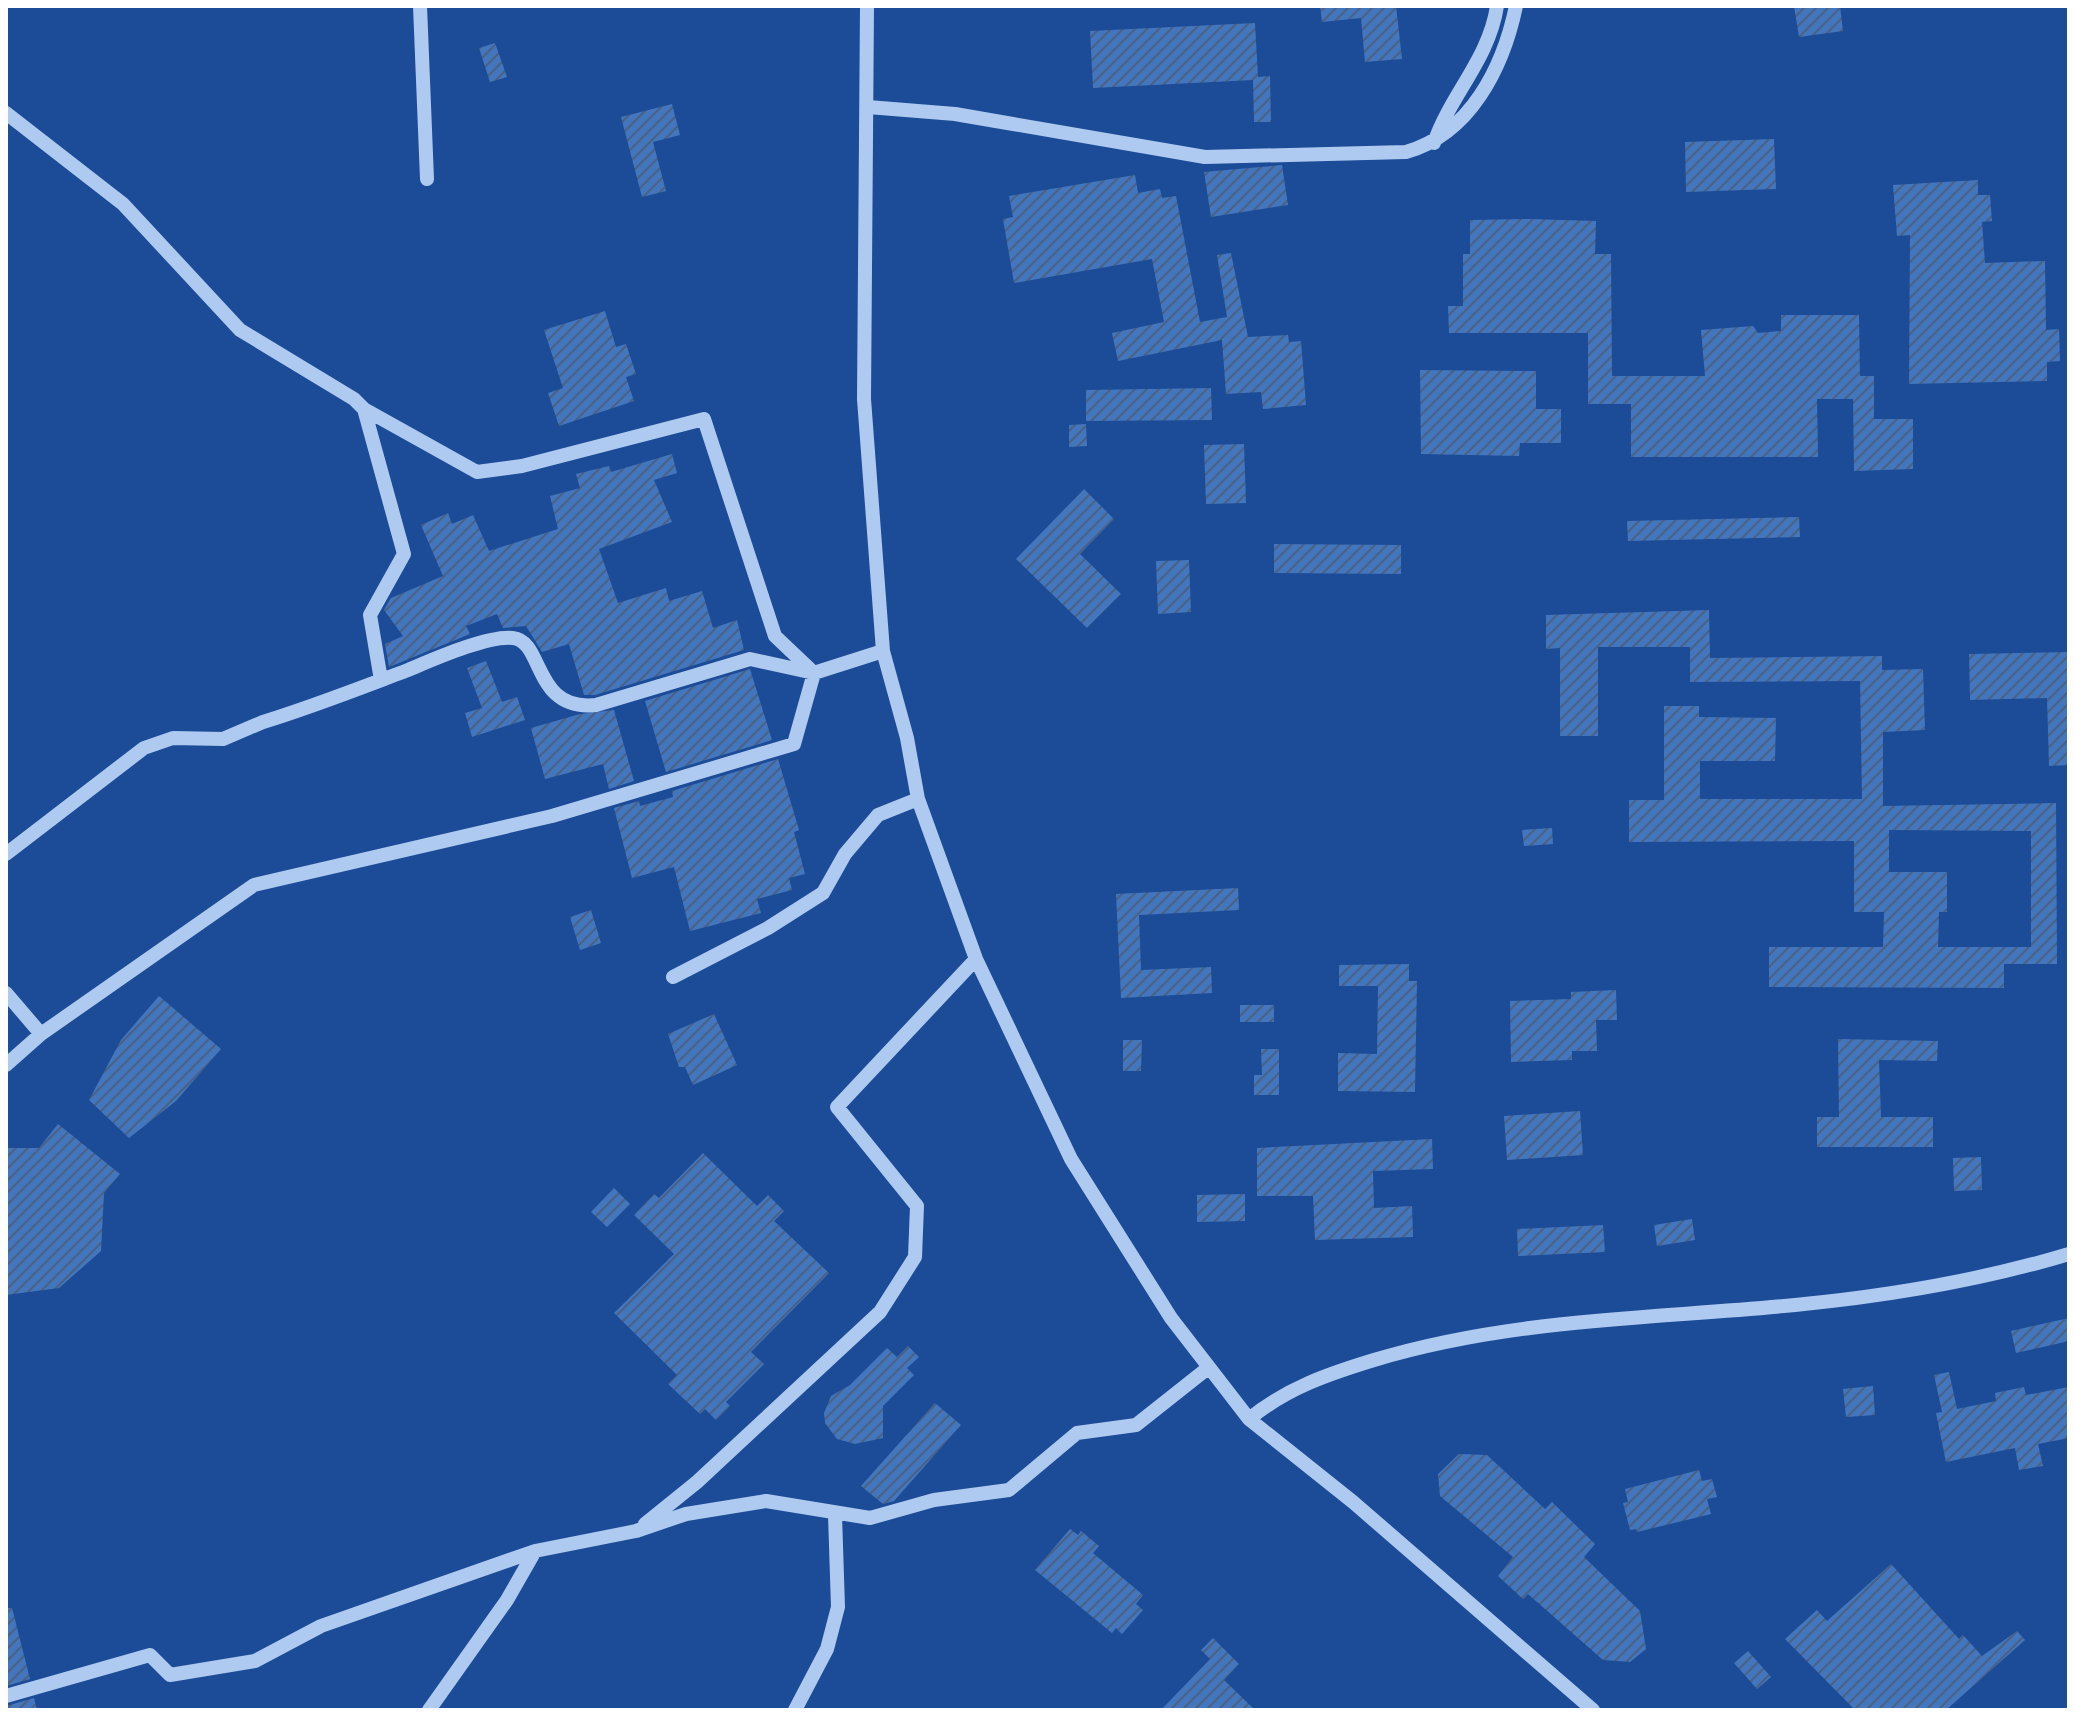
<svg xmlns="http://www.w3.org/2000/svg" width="2075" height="1716" viewBox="0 0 2075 1716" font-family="Arial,sans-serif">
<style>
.building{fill:url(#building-hatch);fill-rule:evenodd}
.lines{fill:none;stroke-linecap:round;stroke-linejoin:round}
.minor{stroke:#afcaf0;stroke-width:14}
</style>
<defs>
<pattern id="building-hatch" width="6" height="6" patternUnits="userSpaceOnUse" patternTransform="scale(2)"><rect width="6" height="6" fill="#4476bd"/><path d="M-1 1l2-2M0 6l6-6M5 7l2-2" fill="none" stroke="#486184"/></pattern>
</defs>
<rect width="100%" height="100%" fill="#1c4c97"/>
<path class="building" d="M 1320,6 L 1396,6 L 1402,59 L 1365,62 L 1361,18 L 1322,22 Z
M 1794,6 L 1840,6 L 1843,31 L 1799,37 Z
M 1255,23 L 1258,77 L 1270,76 L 1271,122 L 1254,122 L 1253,80 L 1093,88 L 1090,31 Z
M 495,43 L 507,77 L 490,82 L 479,48 Z
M 672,104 L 680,135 L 653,142 L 666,191 L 642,197 L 621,117 Z
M 1774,139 L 1776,189 L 1686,192 L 1685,142 Z
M 1282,165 L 1288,205 L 1211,217 L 1204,172 Z
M 1135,175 L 1138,193 L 1160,189 L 1162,198 L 1176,196 L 1200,322 L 1227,317 L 1217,255 L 1231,253 L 1248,337 L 1288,335 L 1289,342 L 1301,341 L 1306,405 L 1263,409 L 1261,392 L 1226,394 L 1222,340 L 1118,361 L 1112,333 L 1164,322 L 1152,259 L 1014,283 L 1003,219 L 1013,217 L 1009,196 Z
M 1978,180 L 1978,195 L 1990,195 L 1992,221 L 1982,222 L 1985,263 L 2045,261 L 2046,330 L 2059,329 L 2060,361 L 2047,362 L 2047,381 L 1909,384 L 1910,235 L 1897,236 L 1893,185 Z
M 1530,219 L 1596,221 L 1595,254 L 1611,254 L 1612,376 L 1705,376 L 1701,330 L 1753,326 L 1758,333 L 1781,331 L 1781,315 L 1859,315 L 1860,376 L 1874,376 L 1874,419 L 1913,419 L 1913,469 L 1854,471 L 1853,399 L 1817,399 L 1818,457 L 1631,457 L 1631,404 L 1588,404 L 1588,333 L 1449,333 L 1448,306 L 1463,306 L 1463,254 L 1470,254 L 1470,220 Z
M 605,311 L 616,347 L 626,344 L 636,374 L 626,377 L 634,401 L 559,426 L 548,393 L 563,388 L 544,330 Z
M 1420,370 L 1536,371 L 1536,409 L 1561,409 L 1561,443 L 1520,443 L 1519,456 L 1421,454 Z
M 1211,388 L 1212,420 L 1086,421 L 1086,390 Z
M 1086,424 L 1087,446 L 1069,447 L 1069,425 Z
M 1244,444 L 1246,503 L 1206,504 L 1204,445 Z
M 672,454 L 677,473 L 654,480 L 672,522 L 599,549 L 618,603 L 666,588 L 669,601 L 702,591 L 713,628 L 737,620 L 744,650 L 595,695 L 584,695 L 569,644 L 542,652 L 526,626 L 503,628 L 497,614 L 466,626 L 470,634 L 389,667 L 385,644 L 403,636 L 384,610 L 391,598 L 443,576 L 421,525 L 448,513 L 452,524 L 473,515 L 489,551 L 558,529 L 550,496 L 580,488 L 576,474 L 609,466 L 611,472 Z
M 1084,489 L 1114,519 L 1080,554 L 1121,594 L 1087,628 L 1016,559 Z
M 1799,517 L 1800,537 L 1628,541 L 1627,521 Z
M 1274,544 L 1401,545 L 1401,574 L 1274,573 Z
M 1189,560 L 1191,612 L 1158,614 L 1156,561 Z
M 1709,610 L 1710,658 L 1882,656 L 1882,670 L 1923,669 L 1925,730 L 1883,732 L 1883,806 L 2056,803 L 2057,964 L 2004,964 L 2004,988 L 1769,987 L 1769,947 L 1883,947 L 1884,912 L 1854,912 L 1854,841 L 1629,842 L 1629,800 L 1664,800 L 1664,706 L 1699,706 L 1699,717 L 1776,718 L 1775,761 L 1700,761 L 1700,799 L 1862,799 L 1860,681 L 1690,682 L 1690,647 L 1598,647 L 1598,736 L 1560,736 L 1560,648 L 1546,649 L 1546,615 ZM 1889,830 L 2031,831 L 2031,947 L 1938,947 L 1939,912 L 1947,912 L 1947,872 L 1889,872 Z
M 2069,652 L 2069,765 L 2049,766 L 2047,698 L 1970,700 L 1969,654 Z
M 486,661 L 502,702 L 517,697 L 525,720 L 472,737 L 465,713 L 482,708 L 467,668 Z
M 750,669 L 772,740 L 666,772 L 645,701 Z
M 614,710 L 634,781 L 609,789 L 603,764 L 545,779 L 531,728 L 580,714 Z
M 778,759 L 799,830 L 794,832 L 805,874 L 789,878 L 792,890 L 757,899 L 761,913 L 690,931 L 674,867 L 632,878 L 614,808 L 639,801 L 640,806 L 673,797 L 672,791 Z
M 1552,828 L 1553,844 L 1524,846 L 1522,830 Z
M 1238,888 L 1239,910 L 1139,915 L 1141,970 L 1211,967 L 1212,993 L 1121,998 L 1116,894 Z
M 591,910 L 601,943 L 580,950 L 570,917 Z
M 1409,964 L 1409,981 L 1417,981 L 1415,1092 L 1338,1091 L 1338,1053 L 1377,1054 L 1378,986 L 1339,986 L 1339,965 Z
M 1616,990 L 1617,1020 L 1596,1020 L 1597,1051 L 1572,1051 L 1572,1060 L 1511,1062 L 1510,1001 L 1571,999 L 1571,992 Z
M 159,996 L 221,1049 L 176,1101 L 129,1138 L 89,1100 L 121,1040 Z
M 1240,1005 L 1274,1005 L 1274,1022 L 1240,1022 Z
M 714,1014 L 737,1065 L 693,1085 L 685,1067 L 679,1067 L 668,1034 Z
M 1838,1039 L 1938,1041 L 1937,1061 L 1879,1060 L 1881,1117 L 1933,1117 L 1933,1147 L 1817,1147 L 1817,1117 L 1839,1117 Z
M 1123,1040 L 1142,1040 L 1141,1071 L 1123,1071 Z
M 1261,1049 L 1279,1049 L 1279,1095 L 1254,1095 L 1254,1075 L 1262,1075 Z
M 1580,1111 L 1583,1155 L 1507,1160 L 1504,1116 Z
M 58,1124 L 120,1174 L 104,1193 L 101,1251 L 59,1288 L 6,1295 L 6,1148 L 39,1148 Z
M 1432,1139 L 1433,1169 L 1373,1171 L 1374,1208 L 1412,1206 L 1413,1237 L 1315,1240 L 1313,1196 L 1257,1196 L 1257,1148 Z
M 703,1153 L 757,1206 L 768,1195 L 784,1211 L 774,1221 L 829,1273 L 751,1352 L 764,1364 L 726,1402 L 730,1406 L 716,1420 L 705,1409 L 700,1414 L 668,1384 L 677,1375 L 614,1313 L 674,1254 L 634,1215 L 654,1194 L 659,1198 Z
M 1981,1157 L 1982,1190 L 1954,1191 L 1953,1158 Z
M 614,1188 L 630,1204 L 607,1227 L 591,1212 Z
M 1245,1194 L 1245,1221 L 1197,1222 L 1197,1195 Z
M 1692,1219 L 1695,1240 L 1657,1246 L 1654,1225 Z
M 1603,1225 L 1605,1252 L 1518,1256 L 1517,1229 Z
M 2069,1318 L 2069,1341 L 2016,1353 L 2011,1331 Z
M 908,1346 L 919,1357 L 907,1368 L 914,1375 L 883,1406 L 883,1438 L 855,1444 L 837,1439 L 825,1423 L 824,1413 L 831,1396 L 850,1385 L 887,1348 L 897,1357 Z
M 1949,1372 L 1957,1409 L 1996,1401 L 1995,1393 L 2024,1387 L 2026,1395 L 2069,1387 L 2069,1438 L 2038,1444 L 2043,1466 L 2019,1470 L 2015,1448 L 1946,1462 L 1936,1413 L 1942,1412 L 1934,1375 Z
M 1873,1386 L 1875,1415 L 1846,1417 L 1843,1389 Z
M 935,1403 L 961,1425 L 894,1501 L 883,1504 L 861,1486 Z
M 1459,1454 L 1487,1455 L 1545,1509 L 1552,1502 L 1595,1544 L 1584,1557 L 1640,1611 L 1646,1649 L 1630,1662 L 1603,1660 L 1528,1594 L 1523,1599 L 1498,1576 L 1513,1557 L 1440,1496 L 1438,1474 Z
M 1699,1470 L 1702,1481 L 1712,1479 L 1717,1497 L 1707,1499 L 1711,1514 L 1637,1532 L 1636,1529 L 1630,1530 L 1623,1503 L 1628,1502 L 1625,1489 Z
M 1070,1529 L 1078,1535 L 1081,1531 L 1099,1546 L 1093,1553 L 1143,1595 L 1136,1604 L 1143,1610 L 1122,1634 L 1116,1628 L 1112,1633 L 1035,1570 Z
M 1891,1564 L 1959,1639 L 1963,1635 L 1982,1656 L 2017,1631 L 2025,1640 L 1946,1710 L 1855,1710 L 1785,1639 L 1817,1610 L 1827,1621 Z
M 6,1608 L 12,1608 L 30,1679 L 6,1686 Z
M 1213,1638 L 1239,1664 L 1224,1680 L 1255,1710 L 1161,1710 L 1210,1659 L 1201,1650 Z
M 1748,1651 L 1771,1677 L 1757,1689 L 1734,1663 Z
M 34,1698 L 37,1710 L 6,1710 L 6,1706 Z"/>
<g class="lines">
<path class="minor" d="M 420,6 L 427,179
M 867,6 L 864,399 L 883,651 L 907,738 L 918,799 L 976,959 L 1071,1159 L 1171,1318 L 1249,1419 L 1353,1502 L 1593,1710
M 868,107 L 955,114 L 1205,157 L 1406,152 C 1470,134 1503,68 1516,6
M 6,113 L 123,204 L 240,330 L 354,399 L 364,409 L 404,554 L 370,615 L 381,680
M 1434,143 C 1451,94 1489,59 1497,6
M 364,409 L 477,472 L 522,466 L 704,419 L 775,636 L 814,673 L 883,651
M 6,854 L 144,748 L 173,738 L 223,739 L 263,722 C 312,707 360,688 408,670 C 432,660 488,635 513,638 C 544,641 533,712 596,705 L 750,659 L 814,673 L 794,744 L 552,816 L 254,885 L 41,1034 L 6,1065
M 673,977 L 768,928 L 823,893 L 845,854 L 878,815 L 918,799
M 6,993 L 41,1034
M 1249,1419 C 1287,1388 1328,1374 1374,1360 C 1514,1318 1652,1319 1795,1305 C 1888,1296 1979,1281 2069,1254
M 645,1524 L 697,1482 L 880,1312 L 915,1257 L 917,1206 L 837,1107 L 976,959
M 6,1696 L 150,1655 L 170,1675 L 255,1661 L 321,1626 L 535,1551 L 636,1531 L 686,1514 L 766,1501 L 870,1518 L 934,1500 L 1009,1490 L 1077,1433 L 1136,1425 L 1208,1368
M 429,1710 L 507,1600 L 535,1551
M 795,1710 L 827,1649 L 838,1607 L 835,1515"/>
</g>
<rect width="2075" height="1716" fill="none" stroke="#ffffff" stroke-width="16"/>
</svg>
